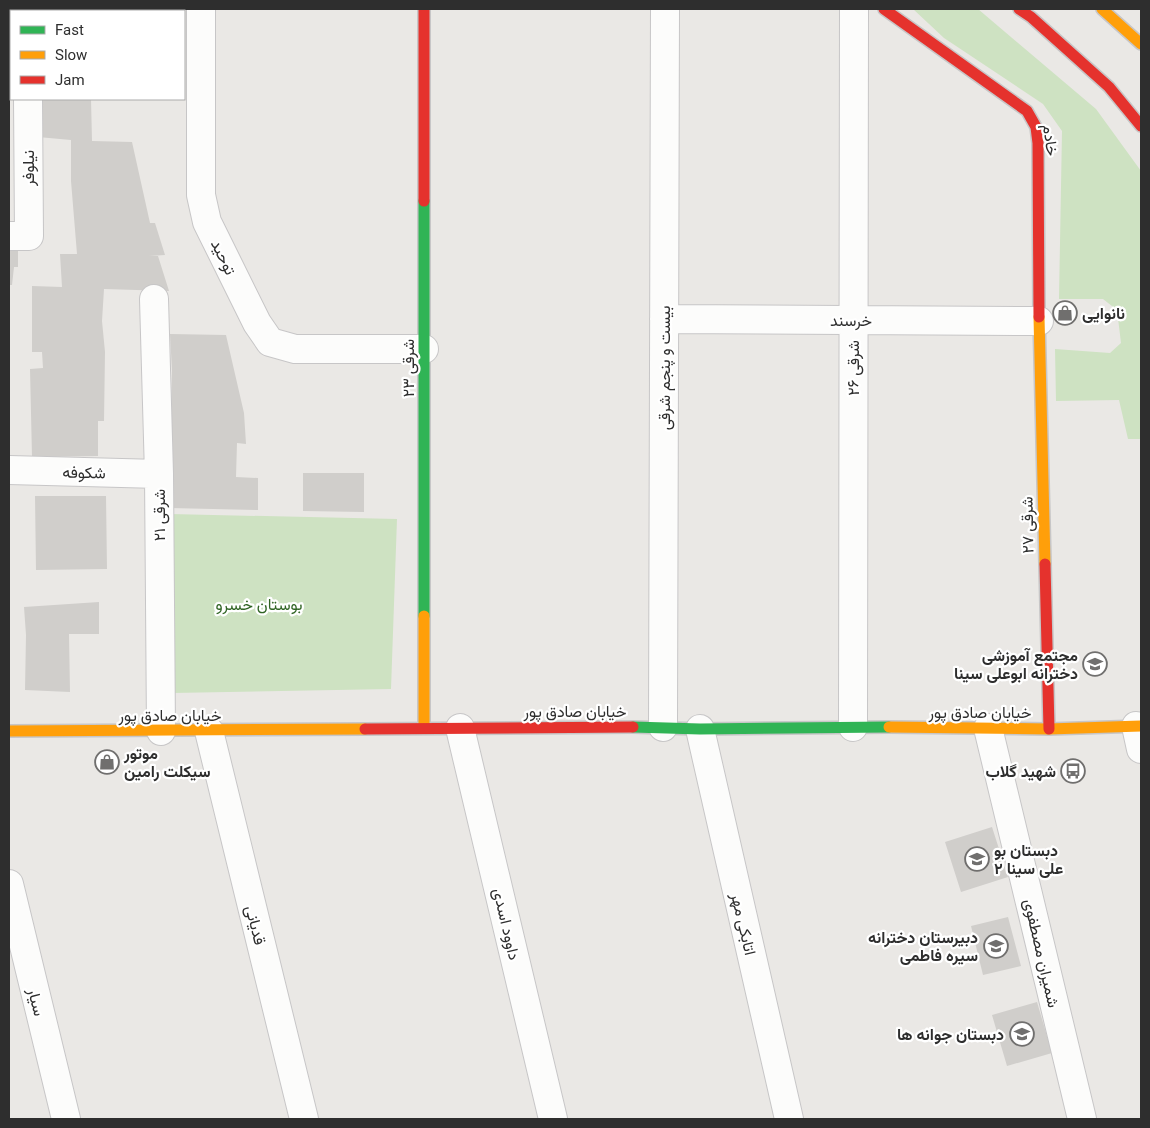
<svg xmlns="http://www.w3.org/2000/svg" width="1150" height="1128" viewBox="0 0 1150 1128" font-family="Roboto,Vazirmatn,sans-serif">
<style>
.green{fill:#cee2c2}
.building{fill:#d0cecb}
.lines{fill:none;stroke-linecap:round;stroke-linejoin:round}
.street-casing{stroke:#c7c6c7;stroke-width:30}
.fast-casing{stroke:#c7c6c7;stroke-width:14}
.slow-casing{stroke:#c7c6c7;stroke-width:14}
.jam-casing{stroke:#c7c6c7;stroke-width:14}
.street{stroke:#fcfcfb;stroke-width:28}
.fast{stroke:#30b455;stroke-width:11}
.slow{stroke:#ff9f0a;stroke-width:11}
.jam{stroke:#e5322d;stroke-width:11}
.labels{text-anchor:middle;stroke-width:4.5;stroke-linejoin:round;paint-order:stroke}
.street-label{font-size:16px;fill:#2e2e2e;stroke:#fff}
.poi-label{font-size:16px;font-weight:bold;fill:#2e2e2e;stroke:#fff;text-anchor:end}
.park-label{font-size:16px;fill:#306424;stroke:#fff}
</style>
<rect width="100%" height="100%" fill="#eae8e5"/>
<path class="green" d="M 913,9 L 978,9 L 1096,109 L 1141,171 L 1141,439 L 1128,439 L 1119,400 L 1056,401 L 1055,349 L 1110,353 L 1121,343 L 1117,310 L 1103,299 L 1059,299 L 1062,131 L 1043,104 L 944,38 Z
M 170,514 L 397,519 L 391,689 L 172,693 Z"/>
<path class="building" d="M 9,9 L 57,9 L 57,11 L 11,11 L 11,14 L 9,14 Z
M 40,99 L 91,99 L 92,141 L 132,142 L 150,223 L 155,223 L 165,255 L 149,256 L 158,256 L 169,291 L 104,289 L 102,321 L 105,352 L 104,421 L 98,421 L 98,456 L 32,457 L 30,369 L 43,368 L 42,352 L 32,352 L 32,286 L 62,287 L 60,254 L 77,254 L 71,181 L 71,140 L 38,137 Z
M 9,249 L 18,249 L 18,267 L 14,267 L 12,285 L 9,285 Z
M 170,334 L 226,335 L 244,413 L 246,444 L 237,443 L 236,477 L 258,478 L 258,510 L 170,508 L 172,371 Z
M 303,473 L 364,473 L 364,512 L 303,511 Z
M 35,496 L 106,496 L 107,569 L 36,570 Z
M 99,602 L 99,634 L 69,634 L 70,692 L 25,690 L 26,635 L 24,607 Z
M 992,827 L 1008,877 L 961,892 L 945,842 Z
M 1008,917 L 1021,966 L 983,975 L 971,926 Z
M 1037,1002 L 1052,1053 L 1007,1066 L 992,1015 Z"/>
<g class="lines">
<g class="street-casing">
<path id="street" d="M 201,9 L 201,195 L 207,222 L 257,323 L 270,342 L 295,349 L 424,349
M 9,40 L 11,40
M 9,236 L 29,236 L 28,99
M 154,299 L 159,474 L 161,731
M 664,319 L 1039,321
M 9,470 L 159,474
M 1136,726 L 1141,749
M 663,727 L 665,9
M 853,727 L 854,9
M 460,728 L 553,1119
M 988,728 L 1082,1119
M 700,729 L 789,1119
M 209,731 L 304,1119
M 9,884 L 66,1119"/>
</g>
<g class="fast-casing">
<path id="fast" d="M 424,201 L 424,616
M 633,727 L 700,729 L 889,727"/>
</g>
<g class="slow-casing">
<path id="slow" d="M 1102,9 L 1141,44
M 1039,317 L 1045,564
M 424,616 L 424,728
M 889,727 L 1049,729 L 1141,726
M 9,731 L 365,729"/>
</g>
<g class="jam-casing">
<path id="jam" d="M 424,9 L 424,201
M 884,9 L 1027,111 L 1036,127 L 1038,143 L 1039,317
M 1019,9 L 1031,17 L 1109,87 L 1141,126
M 1045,564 L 1049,729
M 365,729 L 633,727"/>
</g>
<use href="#street" class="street"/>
<use href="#fast" class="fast"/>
<use href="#slow" class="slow"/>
<use href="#jam" class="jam"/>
</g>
<defs>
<g id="shop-ring" transform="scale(1.25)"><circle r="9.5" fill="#fff" stroke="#706f6e" stroke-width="1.5"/><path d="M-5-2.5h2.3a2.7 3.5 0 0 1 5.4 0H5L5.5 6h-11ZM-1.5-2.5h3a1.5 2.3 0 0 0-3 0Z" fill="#706f6e"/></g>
<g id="school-ring" transform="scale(1.25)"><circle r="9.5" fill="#fff" stroke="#706f6e" stroke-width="1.5"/><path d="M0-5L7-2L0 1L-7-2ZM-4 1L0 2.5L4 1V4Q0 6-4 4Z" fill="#706f6e"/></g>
<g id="bus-ring" transform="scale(1.25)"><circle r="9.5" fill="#fff" stroke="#706f6e" stroke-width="1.5"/><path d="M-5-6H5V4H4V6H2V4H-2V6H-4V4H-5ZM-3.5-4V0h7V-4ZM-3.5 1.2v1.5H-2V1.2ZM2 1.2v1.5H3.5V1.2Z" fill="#706f6e"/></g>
</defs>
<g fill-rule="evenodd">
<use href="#shop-ring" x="1065" y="313"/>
<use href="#school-ring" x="1095" y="664"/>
<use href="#shop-ring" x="107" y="762"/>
<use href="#bus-ring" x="1073" y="771"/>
<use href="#school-ring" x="977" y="859"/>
<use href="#school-ring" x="996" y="946"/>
<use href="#school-ring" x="1022" y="1034"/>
</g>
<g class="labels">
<g class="street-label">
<text transform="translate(1051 140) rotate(82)" y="6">خادم</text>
<text transform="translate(28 168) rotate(-90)" y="6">نیلوفر</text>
<text transform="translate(224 257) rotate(64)" y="6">توحید</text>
<text x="851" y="326">خرسند</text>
<text transform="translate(408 368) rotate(-90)" y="6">۲۳ شرقی</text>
<text transform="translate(664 368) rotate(-90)" y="6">بیست و پنجم شرقی</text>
<text transform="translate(853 368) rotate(-90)" y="6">۲۶ شرقی</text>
<text transform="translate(84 472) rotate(1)" y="6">شکوفه</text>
<text transform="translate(159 515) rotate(-90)" y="6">۲۱ شرقی</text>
<text transform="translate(1027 525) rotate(-91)" y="6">۲۷ شرقی</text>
<text x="575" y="717">خیابان صادق پور</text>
<text x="980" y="718">خیابان صادق پور</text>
<text x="170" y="721">خیابان صادق پور</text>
<text transform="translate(507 924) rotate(77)" y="6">داوود اسدی</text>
<text transform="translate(744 924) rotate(77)" y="6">اتابکی مهر</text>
<text transform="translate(256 925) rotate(76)" y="6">قدیانی</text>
<text transform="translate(1042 953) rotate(77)" y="6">شمیران مصطفوی</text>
<text transform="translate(37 1002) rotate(76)" y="6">سیار</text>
</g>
<g class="poi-label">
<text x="1082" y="319" text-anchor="start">نانوایی</text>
<text x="1078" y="661">مجتمع آموزشی<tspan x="1078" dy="18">دخترانه ابوعلی سینا</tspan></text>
<text x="124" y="759" text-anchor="start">موتور<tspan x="124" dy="18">سیکلت رامین</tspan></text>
<text x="1056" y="777">شهید گلاب</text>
<text x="994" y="856" text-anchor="start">دبستان بو<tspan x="994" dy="18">علی سینا ۲</tspan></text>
<text x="978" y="943">دبیرستان دخترانه<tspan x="978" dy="18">سیره فاطمی</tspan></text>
<text x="1004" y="1040">دبستان جوانه ها</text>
</g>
<g class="park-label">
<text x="259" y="610">بوستان خسرو</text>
</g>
</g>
<rect width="1150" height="1128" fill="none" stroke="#2e2e2e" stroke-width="20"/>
<rect x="10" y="10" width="175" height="90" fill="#ffffff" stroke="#ababab"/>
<rect x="20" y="26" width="25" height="8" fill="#30b455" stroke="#ababab"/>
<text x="55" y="35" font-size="15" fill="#2e2e2e">Fast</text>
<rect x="20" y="51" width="25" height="8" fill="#ff9f0a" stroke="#ababab"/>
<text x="55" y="60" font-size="15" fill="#2e2e2e">Slow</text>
<rect x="20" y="76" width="25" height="8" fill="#e5322d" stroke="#ababab"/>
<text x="55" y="85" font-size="15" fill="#2e2e2e">Jam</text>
</svg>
